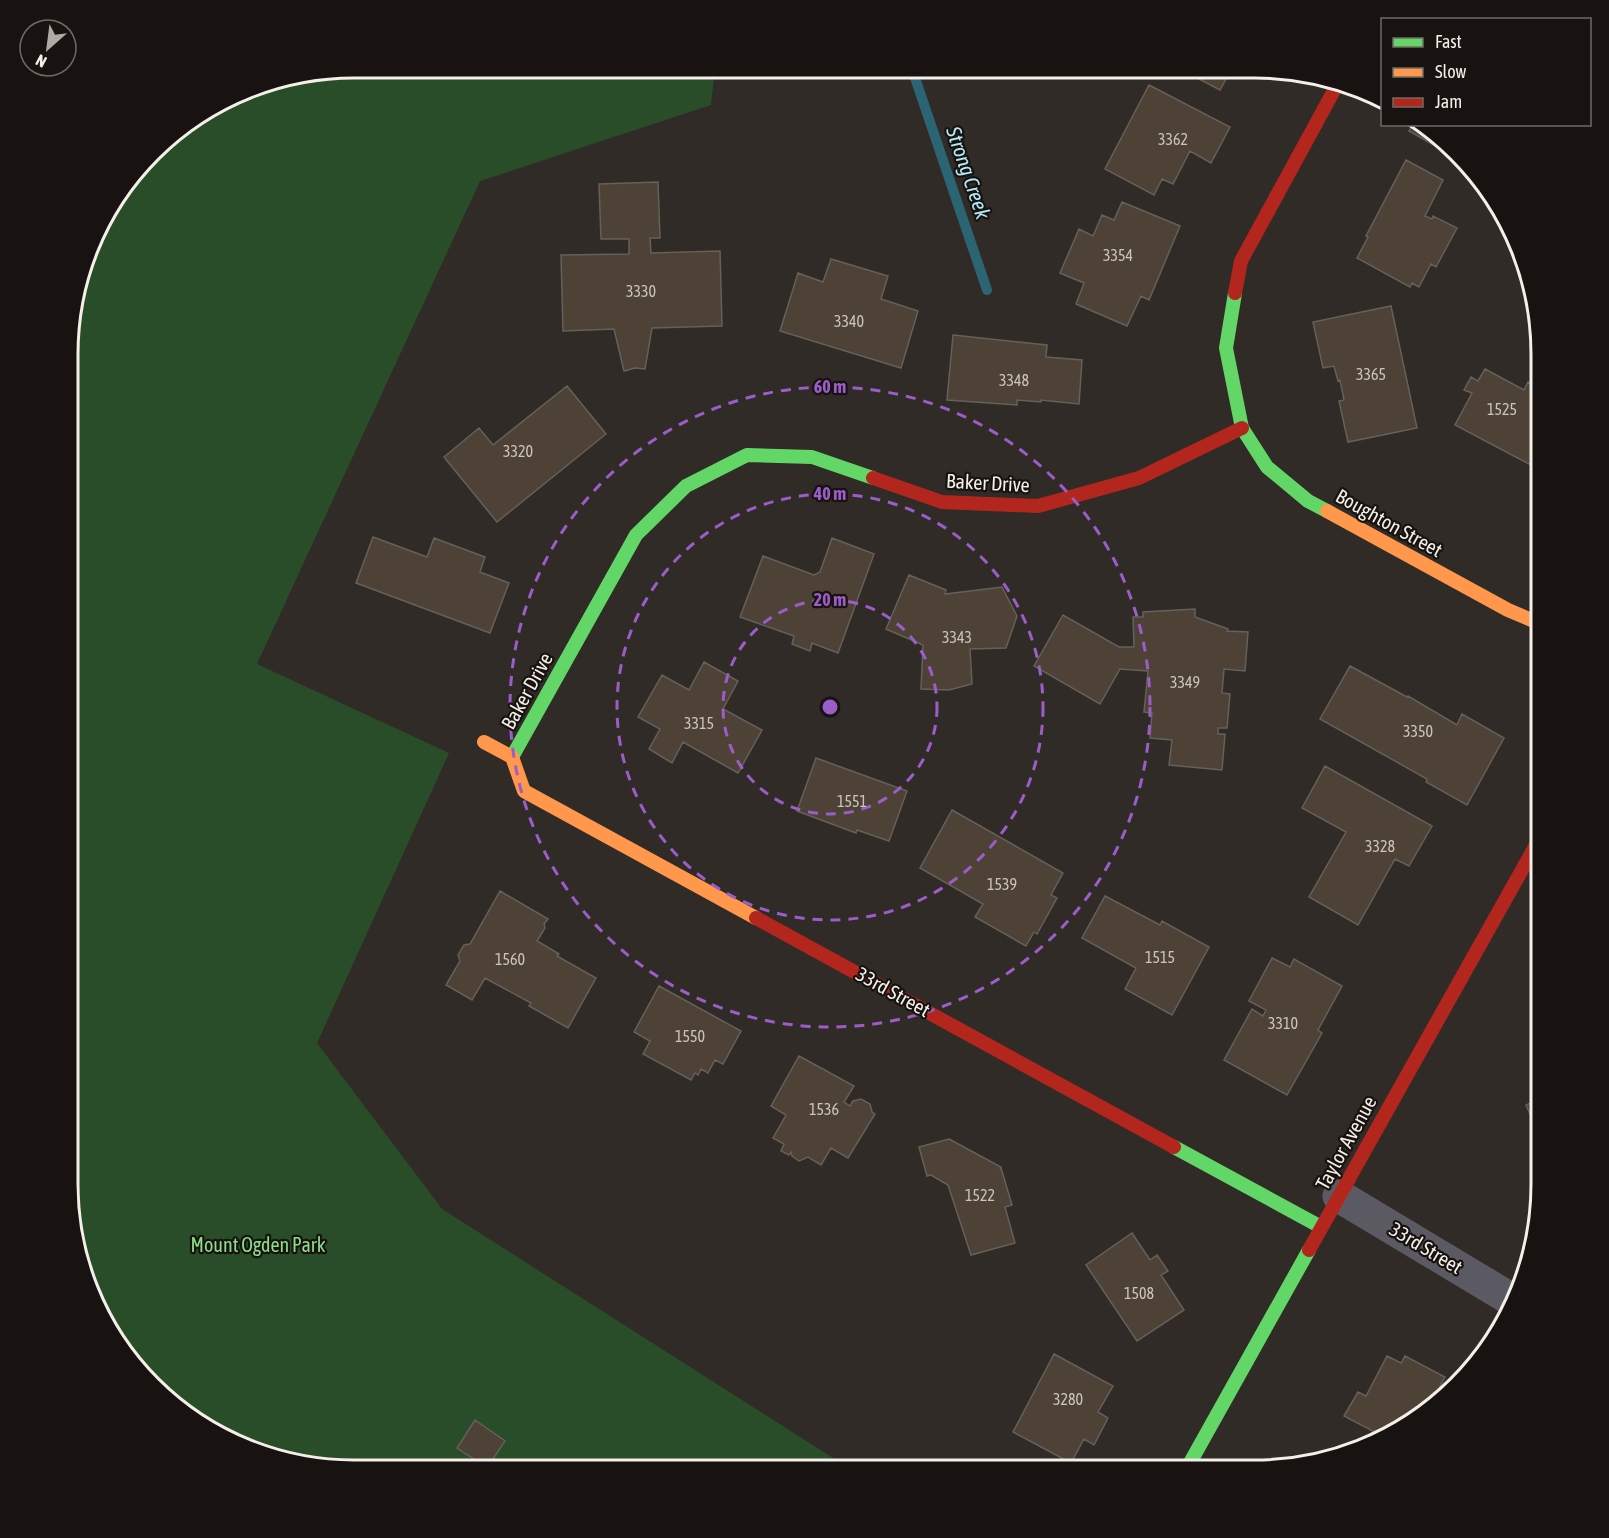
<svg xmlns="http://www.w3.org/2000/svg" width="1609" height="1538" viewBox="0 0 1609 1538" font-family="'Asap Condensed',sans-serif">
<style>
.green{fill:#2a4d29}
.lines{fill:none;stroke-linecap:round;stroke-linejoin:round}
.stream{stroke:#2b6573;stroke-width:10}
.building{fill:#4d4235;stroke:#64605c;stroke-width:1.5}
.street{stroke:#5b5a62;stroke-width:33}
.fast{stroke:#63d668;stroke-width:14}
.slow{stroke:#ff974d;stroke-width:14}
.jam{stroke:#b3261e;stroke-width:14}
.ring{fill:none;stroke:#9a5dca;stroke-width:3;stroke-dasharray:10 8}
.labels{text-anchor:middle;stroke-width:4.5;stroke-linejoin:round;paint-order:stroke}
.number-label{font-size:16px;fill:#cbc4bd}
.street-label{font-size:20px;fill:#f5efea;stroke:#181310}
.park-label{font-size:20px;fill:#8ae088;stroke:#181310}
.water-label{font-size:21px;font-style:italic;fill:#b3eaf8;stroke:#181310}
.rim{fill:none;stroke:#f5efea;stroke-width:3}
.centre{fill:#9a5dca;stroke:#181310;stroke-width:3}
.ring-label{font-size:18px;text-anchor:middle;font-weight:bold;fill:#9a5dca;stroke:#181310;stroke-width:4.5;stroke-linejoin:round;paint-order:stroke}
</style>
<rect width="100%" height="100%" fill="#302b26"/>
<path class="green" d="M 354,68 L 715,68 L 711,105 L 480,181 L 257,664 L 449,753 L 317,1043 L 442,1209 L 852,1470 L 336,1470 L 227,1441 L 127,1359 L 89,1293 L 68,1202 L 73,299 L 106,211 L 165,138 L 262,83 Z"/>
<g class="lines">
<path class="stream" d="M 912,69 L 987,290"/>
</g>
<path class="building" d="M 1182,70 L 1231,70 L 1220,90 Z
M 1149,85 L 1230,127 L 1211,163 L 1190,151 L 1173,184 L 1162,179 L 1154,195 L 1105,169 Z
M 1413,124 L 1419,124 L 1448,149 L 1446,152 L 1409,131 Z
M 1406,160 L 1443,180 L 1425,216 L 1432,219 L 1433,216 L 1457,228 L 1436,267 L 1431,264 L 1419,287 L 1412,283 L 1410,287 L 1357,258 L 1368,237 L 1366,236 Z
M 658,182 L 660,238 L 650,238 L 651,253 L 720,251 L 722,326 L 652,328 L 645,369 L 635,368 L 624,371 L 614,329 L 563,331 L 561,255 L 629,254 L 629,239 L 601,239 L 599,184 Z
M 1122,202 L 1180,226 L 1149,300 L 1141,296 L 1127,326 L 1076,304 L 1084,283 L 1060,273 L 1079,229 L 1093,236 L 1102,215 L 1114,220 Z
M 831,259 L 888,276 L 881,299 L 918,311 L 901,368 L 780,331 L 798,273 L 823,282 Z
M 1391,306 L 1417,428 L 1348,442 L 1339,401 L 1344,400 L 1340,380 L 1338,381 L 1334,366 L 1323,368 L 1313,322 Z
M 953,335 L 1047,345 L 1046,357 L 1082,360 L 1079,404 L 1041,400 L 1041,402 L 1017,400 L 1017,405 L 947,400 Z
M 1485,369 L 1524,390 L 1528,382 L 1541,389 L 1541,466 L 1535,463 L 1533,466 L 1455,425 L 1472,393 L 1464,390 L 1471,377 L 1478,381 Z
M 567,386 L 606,434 L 497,522 L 444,457 L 479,428 L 493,445 Z
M 373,537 L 427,557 L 434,538 L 485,557 L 480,572 L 509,583 L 490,633 L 356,583 Z
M 832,538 L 874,554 L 838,653 L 812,643 L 810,651 L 792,644 L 794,636 L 740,617 L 763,556 L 814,575 L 820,572 Z
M 909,575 L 946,590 L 945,594 L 1002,587 L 1017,616 L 1006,648 L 970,649 L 972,684 L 949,690 L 921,689 L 923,645 L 886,629 Z
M 1195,609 L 1195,617 L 1228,629 L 1227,631 L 1248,632 L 1245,671 L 1224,669 L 1222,693 L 1230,694 L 1227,728 L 1218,728 L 1218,734 L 1225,734 L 1222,770 L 1169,765 L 1172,740 L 1150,738 L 1152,713 L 1144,712 L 1148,671 L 1120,669 L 1100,704 L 1034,666 L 1063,615 L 1119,647 L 1134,647 L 1133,617 L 1143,617 L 1143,612 Z
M 704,662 L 738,681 L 723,709 L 762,730 L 738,773 L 683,742 L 672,763 L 649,749 L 660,729 L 638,717 L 662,675 L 689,690 Z
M 1350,666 L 1407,697 L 1408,696 L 1457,725 L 1462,714 L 1504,738 L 1467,805 L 1426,782 L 1427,779 L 1320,719 Z
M 816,758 L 907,791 L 889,841 L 857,830 L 856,833 L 797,811 Z
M 1325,766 L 1432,826 L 1409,866 L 1395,859 L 1358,925 L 1309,897 L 1346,832 L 1302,808 Z
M 952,810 L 1063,873 L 1051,895 L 1057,898 L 1037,934 L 1034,932 L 1026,946 L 975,917 L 983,904 L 920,868 Z
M 500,891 L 548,919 L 544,924 L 545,928 L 537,941 L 559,954 L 557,956 L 596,978 L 568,1028 L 529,1006 L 531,1003 L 485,978 L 472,1000 L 446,985 L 460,961 L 458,955 L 464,945 L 470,944 Z
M 1105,896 L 1160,925 L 1162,921 L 1209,947 L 1172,1015 L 1125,989 L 1136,968 L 1082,938 Z
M 1272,958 L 1290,967 L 1294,959 L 1342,986 L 1318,1030 L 1322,1033 L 1287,1095 L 1224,1060 L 1252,1009 L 1263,1016 L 1266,1010 L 1249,1001 Z
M 659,986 L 741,1031 L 723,1064 L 715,1060 L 708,1073 L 701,1069 L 698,1075 L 695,1073 L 691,1080 L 643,1054 L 650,1041 L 634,1032 Z
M 799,1056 L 854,1086 L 844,1102 L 850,1106 L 853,1101 L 861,1099 L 870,1104 L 872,1112 L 875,1114 L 848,1158 L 831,1148 L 821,1165 L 808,1157 L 799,1161 L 792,1156 L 791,1152 L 789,1155 L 781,1151 L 784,1144 L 773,1138 L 786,1115 L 771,1106 Z
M 1541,1098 L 1541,1138 L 1526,1105 Z
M 949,1139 L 1001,1167 L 1000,1169 L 1001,1168 L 1012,1205 L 1005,1207 L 1015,1243 L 971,1255 L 948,1185 L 931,1175 L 927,1176 L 919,1147 Z
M 1132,1233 L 1150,1260 L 1157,1255 L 1168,1271 L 1161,1275 L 1184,1310 L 1137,1341 L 1086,1265 Z
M 1054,1354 L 1113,1386 L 1098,1412 L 1108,1418 L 1094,1445 L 1084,1439 L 1071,1463 L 1013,1432 Z
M 1387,1356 L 1401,1363 L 1405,1356 L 1445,1377 L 1425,1413 L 1414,1420 L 1412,1418 L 1409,1423 L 1384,1437 L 1344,1416 L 1358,1392 L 1366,1396 Z
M 475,1420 L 505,1441 L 487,1468 L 457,1448 Z"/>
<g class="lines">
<path class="street" d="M 1339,1196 L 1514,1301"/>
<path class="fast" d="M 1235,293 L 1226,348 L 1242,428 L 1267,467 L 1308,501 L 1327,511
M 512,757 L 636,535 L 686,486 L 747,455 L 812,457 L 873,478
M 1174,1147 L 1321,1227
M 1186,1470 L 1309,1250"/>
<path class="slow" d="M 1327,511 L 1508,610 L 1541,624
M 484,742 L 512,757 L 524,791 L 756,918"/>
<path class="jam" d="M 1235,293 L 1241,261 L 1337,85
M 873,478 L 942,502 L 1038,506 L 1139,478 L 1242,428
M 756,918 L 1174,1147
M 1309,1250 L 1541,836"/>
</g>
<g class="ring">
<circle cx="830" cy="707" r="107"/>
<circle cx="830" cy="707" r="213"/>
<circle cx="830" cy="707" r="320"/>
</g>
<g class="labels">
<g class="number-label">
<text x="1173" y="145">3362</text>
<text x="1118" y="261">3354</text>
<text x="641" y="297">3330</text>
<text x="849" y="327">3340</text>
<text x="1371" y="380">3365</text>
<text x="1014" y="386">3348</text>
<text x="1502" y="415">1525</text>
<text x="518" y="457">3320</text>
<text x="957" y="643">3343</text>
<text x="1185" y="688">3349</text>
<text x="699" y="729">3315</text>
<text x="1418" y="737">3350</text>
<text x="852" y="807">1551</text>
<text x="1380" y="852">3328</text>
<text x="1002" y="890">1539</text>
<text x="1160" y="963">1515</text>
<text x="510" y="965">1560</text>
<text x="1283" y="1029">3310</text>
<text x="690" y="1042">1550</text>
<text x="824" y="1115">1536</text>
<text x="980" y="1201">1522</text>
<text x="1139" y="1299">1508</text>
<text x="1068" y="1405">3280</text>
</g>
<g class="street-label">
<text transform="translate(988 483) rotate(3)" y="7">Baker Drive</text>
<text transform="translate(1389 523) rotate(29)" y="7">Boughton Street</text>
<text transform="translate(527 691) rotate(-61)" y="7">Baker Drive</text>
<text transform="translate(893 992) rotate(29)" y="7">33rd Street</text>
<text transform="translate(1346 1143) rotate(-61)" y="7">Taylor Avenue</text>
<text transform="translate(1426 1248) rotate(31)" y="7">33rd Street</text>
</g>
<g class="park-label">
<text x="258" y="1252">Mount Ogden Park</text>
</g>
<g class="water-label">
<text transform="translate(968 173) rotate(71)" y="7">Strong Creek</text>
</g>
</g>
<path d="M0 0H1609V1538H0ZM354 78H1255A276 276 0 0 1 1531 354V1184A276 276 0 0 1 1255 1460H354A276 276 0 0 1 78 1184V354A276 276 0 0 1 354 78Z" fill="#181310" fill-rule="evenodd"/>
<path class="rim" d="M354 78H1255A276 276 0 0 1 1531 354V1184A276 276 0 0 1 1255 1460H354A276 276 0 0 1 78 1184V354A276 276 0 0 1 354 78Z"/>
<circle cx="830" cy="707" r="9" class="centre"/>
<g class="ring-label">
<text x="830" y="393">60 m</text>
<text x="830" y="500">40 m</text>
<text x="830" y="606">20 m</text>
</g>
<rect x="1381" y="18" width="210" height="108" fill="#181310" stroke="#706b67" stroke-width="1.5"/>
<rect x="1393" y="38" width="30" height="9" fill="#63d668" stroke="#706b67" stroke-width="1.5"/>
<text x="1435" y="48" font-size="18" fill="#f5efea">Fast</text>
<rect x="1393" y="68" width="30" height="9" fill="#ff974d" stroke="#706b67" stroke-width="1.5"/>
<text x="1435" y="78" font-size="18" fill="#f5efea">Slow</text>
<rect x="1393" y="98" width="30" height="9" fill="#b3261e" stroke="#706b67" stroke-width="1.5"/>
<text x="1435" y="108" font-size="18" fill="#f5efea">Jam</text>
<g transform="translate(48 48) rotate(208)"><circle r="28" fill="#181310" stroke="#706b67" stroke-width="1.5"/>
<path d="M0-4.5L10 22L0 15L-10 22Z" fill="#b0aaa5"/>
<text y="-9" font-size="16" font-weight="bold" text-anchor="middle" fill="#f5efea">N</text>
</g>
</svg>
